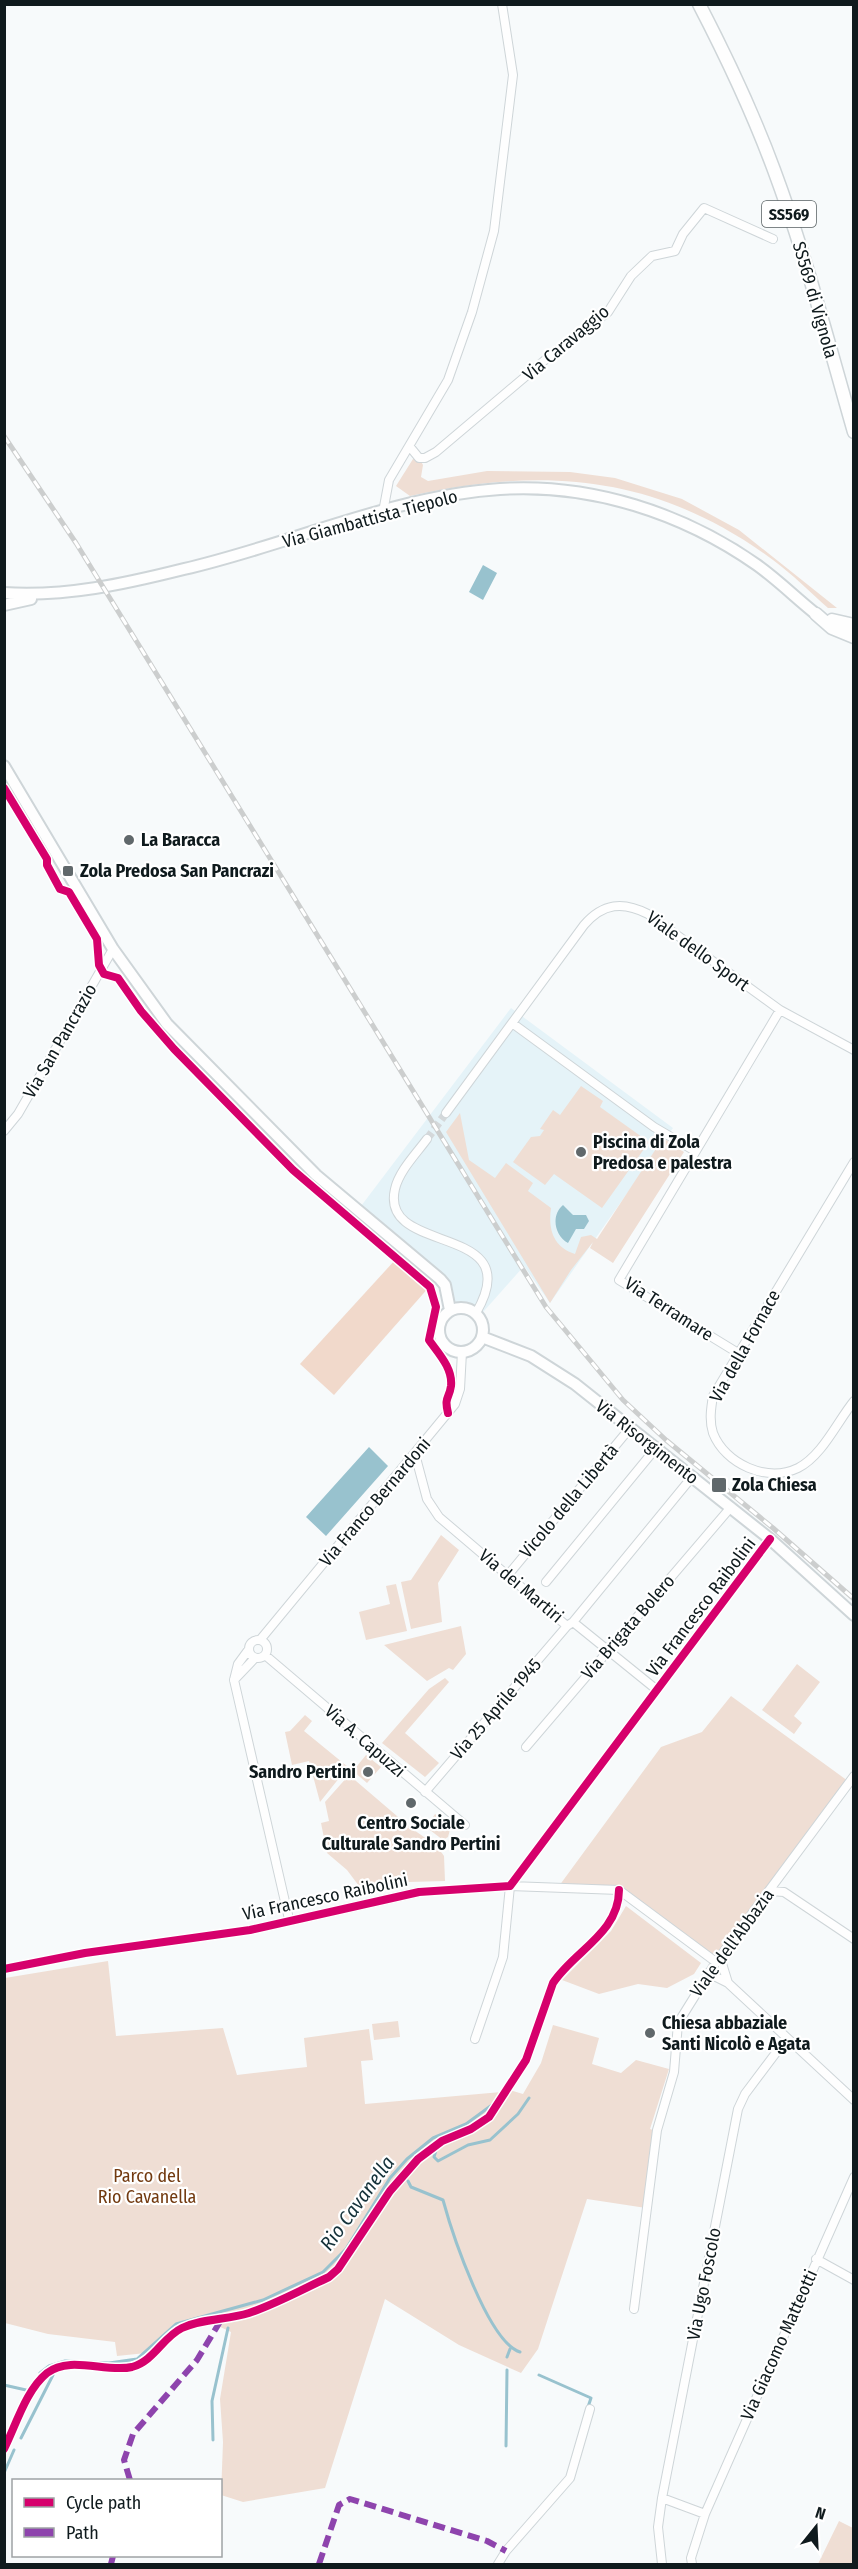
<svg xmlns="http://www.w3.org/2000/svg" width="858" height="2569" viewBox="0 0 858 2569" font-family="'Fira Sans Condensed',sans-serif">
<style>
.built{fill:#e5f3f8}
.green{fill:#efded4}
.forest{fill:#f1d9cb}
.water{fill:#98c2ce}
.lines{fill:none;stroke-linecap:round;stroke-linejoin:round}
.stream{stroke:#98c2ce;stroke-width:3}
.minor-tunnel{stroke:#d4d8da;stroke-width:8;stroke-dasharray:8 4;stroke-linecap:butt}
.minor-casing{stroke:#ced5d8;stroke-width:10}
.secondary-casing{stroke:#ced5d8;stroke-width:14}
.trunk-casing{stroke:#ced5d8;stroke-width:15}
.minor{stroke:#fefefe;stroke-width:8}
.secondary{stroke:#fefefe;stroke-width:10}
.trunk{stroke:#fefefe;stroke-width:12}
.rail-casing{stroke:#cccece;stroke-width:5}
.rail{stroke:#fff;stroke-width:3;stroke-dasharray:9;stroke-linecap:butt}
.quiet{stroke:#8e44ad;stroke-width:6;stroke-dasharray:12 6;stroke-linecap:butt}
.cycleway-casing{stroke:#fff;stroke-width:11}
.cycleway{stroke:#d6006c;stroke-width:8}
.poi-dot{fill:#60686b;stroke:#fff;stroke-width:2}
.labels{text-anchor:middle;stroke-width:4.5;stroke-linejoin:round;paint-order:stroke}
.shield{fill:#fff;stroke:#575f61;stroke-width:1.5}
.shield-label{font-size:16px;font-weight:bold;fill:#0f1a1d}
.street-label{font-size:18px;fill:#0f1a1d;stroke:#fff}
.poi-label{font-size:18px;font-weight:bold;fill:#0f1a1d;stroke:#fff;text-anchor:start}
.park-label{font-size:18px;fill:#723a10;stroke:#fff}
.water-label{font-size:20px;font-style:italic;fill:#15323a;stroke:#fff}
</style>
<rect width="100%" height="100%" fill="#f7fafb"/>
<path class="built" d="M 511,1008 L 673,1128 L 550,1303 L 524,1266 L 476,1320 L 355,1214 Z"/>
<path class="green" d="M 419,458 L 423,465 L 421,477 L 428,481 L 487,471 L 570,472 L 615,478 L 682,499 L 739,530 L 837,608 L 828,608 C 810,592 792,574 773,560 C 658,475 545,466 410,496 L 396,486 L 413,459 Z
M 581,1086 L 603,1101 L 600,1107 L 649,1142 L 602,1208 L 554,1174 L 545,1185 L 513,1162 L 531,1137 L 540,1136 L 544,1130 L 540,1129 L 553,1110 L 560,1115 Z
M 460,1113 L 469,1160 L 495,1178 L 506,1163 L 533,1183 L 528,1191 L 551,1208 C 548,1229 553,1247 575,1254 L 581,1237 L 591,1235 L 597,1239 L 663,1138 L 684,1152 L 613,1263 L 590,1248 L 593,1242 L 571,1270 L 550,1303 L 446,1132 Z
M 441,1535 L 459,1550 L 438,1583 L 442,1622 L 411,1629 L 401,1582 L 411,1580 Z
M 396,1584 L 407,1631 L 366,1640 L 359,1612 L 390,1604 L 386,1586 Z
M 461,1626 L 466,1654 L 453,1670 L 449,1668 L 427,1681 L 384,1645 Z
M 797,1664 L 820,1682 L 794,1716 L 802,1723 L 794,1734 L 762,1710 Z
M 445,1678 L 449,1682 L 405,1733 L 439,1763 L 425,1777 L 382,1743 L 429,1689 Z
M 731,1696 L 848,1781 L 714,1959 L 634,1896 L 609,1887 L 559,1886 L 661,1747 L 702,1732 Z
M 305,1715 L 312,1721 L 304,1731 L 348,1767 L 320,1802 L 309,1761 L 292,1765 L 285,1732 L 290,1731 Z
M 366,1755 L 381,1767 L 367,1783 L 353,1771 Z
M 349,1775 L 411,1828 L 437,1846 L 444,1856 L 445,1881 L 409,1882 L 362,1890 L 347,1870 L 327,1853 L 321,1823 L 329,1821 L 325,1802 Z
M 435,1814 L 451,1826 L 448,1837 L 443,1840 L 426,1827 Z
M 626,1906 L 701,1963 L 694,1974 L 667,1988 L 638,1984 L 599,1994 L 562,1980 L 611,1931 Z
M 108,1961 L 116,2036 L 223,2028 L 237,2075 L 307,2067 L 304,2038 L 369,2029 L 373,2060 L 361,2061 L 365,2104 L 513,2091 L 523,2094 L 541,2063 L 553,2025 L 599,2038 L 592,2064 L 621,2073 L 636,2060 L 669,2069 L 650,2129 L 659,2132 L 646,2208 L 587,2199 L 538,2349 L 521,2373 L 459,2345 L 385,2299 L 325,2488 L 243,2502 L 221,2495 L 223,2442 L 220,2399 L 231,2332 L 201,2318 L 176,2331 L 146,2353 L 117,2356 L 115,2342 L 48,2334 L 5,2323 L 5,1978 Z
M 398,2021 L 400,2037 L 374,2040 L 372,2024 Z
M 839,2521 L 853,2528 L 853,2564 L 818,2564 Z"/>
<path class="forest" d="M 396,1259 L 430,1286 L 334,1395 L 300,1364 Z"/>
<path class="water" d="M 483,565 L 497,573 L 483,600 L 469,592 Z
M 563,1205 L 573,1215 L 586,1215 L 589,1221 L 584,1229 L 576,1229 L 568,1243 C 554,1235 551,1215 563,1205 Z
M 369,1447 L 388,1466 L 326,1536 L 306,1517 Z"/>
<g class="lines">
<path class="stream" d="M 443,2145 L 436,2150 L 434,2157 L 438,2161 L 468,2145 L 490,2140 L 518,2114 L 529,2098
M 408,2181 L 411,2187 L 443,2200 C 452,2233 488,2342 520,2352
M 507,2357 L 510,2349
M 40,2373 L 49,2366 L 65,2361 L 109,2363 L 137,2359 L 176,2324 L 263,2300 L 323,2272 L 346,2249 L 390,2178 L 407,2159 L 433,2138 L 466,2124 L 496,2102
M 539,2375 L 591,2398 L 587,2410
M 4,2385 L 26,2390
M 21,2438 L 53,2375
M 213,2440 L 212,2401 L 228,2328
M 506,2446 L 507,2370
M 4,2473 L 14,2450"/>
<path class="minor-tunnel" d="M 427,1139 L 446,1113"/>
<g class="minor-casing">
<path id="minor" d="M 410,447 L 419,458 L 425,458 L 436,452 L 545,360 L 608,312 L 631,276 L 652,256 L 675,251 L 683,234 L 704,208 L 773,239
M 383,512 L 389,480 L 448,380 L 472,312 L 494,231 L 513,75 L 502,4
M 512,1023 L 654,1127 L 695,1151
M 446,1113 L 584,925 C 603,903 623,901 648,914 L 780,1010 L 854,1050
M 4,1131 L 18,1114 L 113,949
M 427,1139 C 416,1154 399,1171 395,1189 C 379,1257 530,1221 476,1313
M 854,1162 L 713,1396 C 711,1408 709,1421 713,1433 C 725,1464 767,1483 798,1468 C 822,1456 837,1422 854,1401
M 738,1353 L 619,1280 L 780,1010
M 415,1454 L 427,1499 L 439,1517 L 567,1626 L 573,1622 L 657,1690
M 508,1575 L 630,1428
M 546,1582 L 656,1448
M 573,1622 L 692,1477
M249 1649a9 9 0 1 1 18 0a9 9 0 1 1-18 0Z
M 260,1640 L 455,1404 L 460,1389 L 462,1352
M 249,1649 L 238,1664 L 234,1680 L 255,1658
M 265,1655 L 465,1825
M 234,1680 L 289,1919
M 526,1747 L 731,1507
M 425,1792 L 567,1626
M 770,1891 L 784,1892 L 854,1939
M 720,1957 L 728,1983
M 4,1969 L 85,1953 L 250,1930 L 419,1892 L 510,1886 L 770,1539
M 708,1973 L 728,1983 L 854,2100
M 475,2039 L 503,1957 L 510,1886 L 619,1890 L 716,1962
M 816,2259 L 854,2280
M 634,2309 L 657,2130 L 674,2072 L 678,2023 L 716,1962 L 854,1776
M 4,2449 C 16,2425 26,2390 47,2373 C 70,2355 106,2373 132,2367 C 154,2361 163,2337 182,2328 C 203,2318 227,2320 249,2313 C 276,2304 303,2289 329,2277 L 338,2269 L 390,2191 L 418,2159 L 442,2141 L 471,2129 L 489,2117 L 526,2060 L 553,1983 C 574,1951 619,1933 619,1890
M 662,2498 L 705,2514
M 498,2564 L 506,2551 L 570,2478 L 590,2409
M 662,2564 L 658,2527 L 662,2498 L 738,2109 L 745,2094 L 787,2038
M 692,2564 L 691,2558 L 705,2514 L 854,2177"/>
</g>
<g class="secondary-casing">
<path id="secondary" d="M 4,593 C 66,597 124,584 184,569 C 289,545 392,496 500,489 C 591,483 683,513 757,565 C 778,580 796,598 816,614
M 4,605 L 31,599
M 4,766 L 113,949 L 167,1024 L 316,1175 L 440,1279 L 445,1285 L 450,1310
M439 1330a22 22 0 1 1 44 0a22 22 0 1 1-44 0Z
M 482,1337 L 531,1356 L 575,1384 L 770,1539 L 854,1615"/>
</g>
<g class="trunk-casing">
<path id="trunk" d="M 699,4 C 727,58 753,113 774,170 C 806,256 829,345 854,432
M 816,614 L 832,628 L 854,637
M 832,620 L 854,625"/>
</g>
<use href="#minor" class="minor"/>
<use href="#secondary" class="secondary"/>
<use href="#trunk" class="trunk"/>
<g class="rail-casing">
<path id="rail" d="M 4,436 L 76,543 L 546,1307 L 623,1400 L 666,1440 L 773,1528 L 854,1599"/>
</g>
<use href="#rail" class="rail"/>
<path class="quiet" d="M 130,2480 L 124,2460 L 133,2434 L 197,2360 L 221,2320
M 111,2564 L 113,2556
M 319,2564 L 339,2505 L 350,2499 L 487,2541 L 506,2551"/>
<g class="cycleway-casing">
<path id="cycleway" d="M 4,788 L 47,859 L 47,865 L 60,889 L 69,892 L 97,939 L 99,965 L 104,974 L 118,978 L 141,1011 L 174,1049 L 293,1170 L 430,1287 L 436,1307 L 429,1340 C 438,1353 453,1368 451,1386 C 449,1400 444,1396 448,1413
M 4,1969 L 85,1953 L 250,1930 L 419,1892 L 510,1886 L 770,1539
M 4,2449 C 16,2425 26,2390 47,2373 C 70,2355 106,2373 132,2367 C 154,2361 163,2337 182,2328 C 203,2318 227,2320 249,2313 C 276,2304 303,2289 329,2277 L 338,2269 L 390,2191 L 418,2159 L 442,2141 L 471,2129 L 489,2117 L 526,2060 L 553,1983 C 574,1951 619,1933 619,1890"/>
</g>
<use href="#cycleway" class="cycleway"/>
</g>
<g class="poi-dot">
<circle cx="129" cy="840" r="6"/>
<rect x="62" y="865" width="12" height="12" rx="3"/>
<circle cx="581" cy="1152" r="6"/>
<rect x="711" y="1477" width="16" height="16" rx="3"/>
<circle cx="368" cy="1772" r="6"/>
<circle cx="411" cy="1803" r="6"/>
<circle cx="650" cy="2033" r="6"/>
</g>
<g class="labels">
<rect class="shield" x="762" y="201" width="54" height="26" rx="4.5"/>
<g class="shield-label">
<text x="789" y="220">SS569</text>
</g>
<g class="street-label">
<text transform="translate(815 300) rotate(74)" y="6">SS569 di Vignola</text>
<text transform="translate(566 343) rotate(-40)" y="6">Via Caravaggio</text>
<text transform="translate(370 519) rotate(-15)" y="6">Via Giambattista Tiepolo</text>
<text transform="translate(698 951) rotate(36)" y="6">Viale dello Sport</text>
<text transform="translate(60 1041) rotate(-60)" y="6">Via San Pancrazio</text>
<text transform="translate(669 1309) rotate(33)" y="6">Via Terramare</text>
<text transform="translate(745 1346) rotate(-61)" y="6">Via della Fornace</text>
<text transform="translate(647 1442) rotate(38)" y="6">Via Risorgimento</text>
<text transform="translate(569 1501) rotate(-50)" y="6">Vicolo della Libertà</text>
<text transform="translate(375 1502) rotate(-50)" y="6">Via Franco Bernardoni</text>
<text transform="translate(521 1586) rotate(40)" y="6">Via dei Martiri</text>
<text transform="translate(701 1607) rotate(-53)" y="6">Via Francesco Raibolini</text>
<text transform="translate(628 1627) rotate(-49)" y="6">Via Brigata Bolero</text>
<text transform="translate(496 1709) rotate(-49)" y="6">Via 25 Aprile 1945</text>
<text transform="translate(365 1741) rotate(41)" y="6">Via A. Capuzzi</text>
<text transform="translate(325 1897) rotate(-12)" y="6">Via Francesco Raibolini</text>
<text transform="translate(732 1943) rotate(-54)" y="6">Viale dell'Abbazia</text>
<text transform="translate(704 2284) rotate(-79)" y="6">Via Ugo Foscolo</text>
<text transform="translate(779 2345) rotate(-66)" y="6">Via Giacomo Matteotti</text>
</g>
<g class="poi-label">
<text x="141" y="846">La Baracca</text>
<text x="80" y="877">Zola Predosa San Pancrazi</text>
<text x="593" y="1148">Piscina di Zola<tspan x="593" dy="21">Predosa e palestra</tspan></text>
<text x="732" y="1491">Zola Chiesa</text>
<text x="356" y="1778" text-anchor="end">Sandro Pertini</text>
<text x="411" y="1829" text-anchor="middle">Centro Sociale<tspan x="411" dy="21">Culturale Sandro Pertini</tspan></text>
<text x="662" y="2029">Chiesa abbaziale<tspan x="662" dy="21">Santi Nicolò e Agata</tspan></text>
</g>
<g class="park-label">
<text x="147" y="2182">Parco del<tspan x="147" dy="21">Rio Cavanella</tspan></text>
</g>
<g class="water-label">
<text transform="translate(357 2203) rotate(-54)" y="7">Rio Cavanella</text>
</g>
</g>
<rect width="858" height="2569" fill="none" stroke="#0f1a1d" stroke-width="12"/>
<rect x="12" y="2479" width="210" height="78" fill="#ffffff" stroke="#9fa3a5" stroke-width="1.5"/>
<rect x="24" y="2498" width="30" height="9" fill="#d6006c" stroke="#9fa3a5" stroke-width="1.5"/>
<text x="66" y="2509" font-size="18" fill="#0f1a1d">Cycle path</text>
<rect x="24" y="2528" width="30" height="9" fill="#8e44ad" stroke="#9fa3a5" stroke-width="1.5"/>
<text x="66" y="2539" font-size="18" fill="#0f1a1d">Path</text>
<g transform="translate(816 2527) rotate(18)" stroke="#ffffff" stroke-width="4.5" paint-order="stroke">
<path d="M0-4.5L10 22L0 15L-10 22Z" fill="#0f1a1d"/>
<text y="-9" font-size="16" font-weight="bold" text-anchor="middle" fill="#0f1a1d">N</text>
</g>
</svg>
